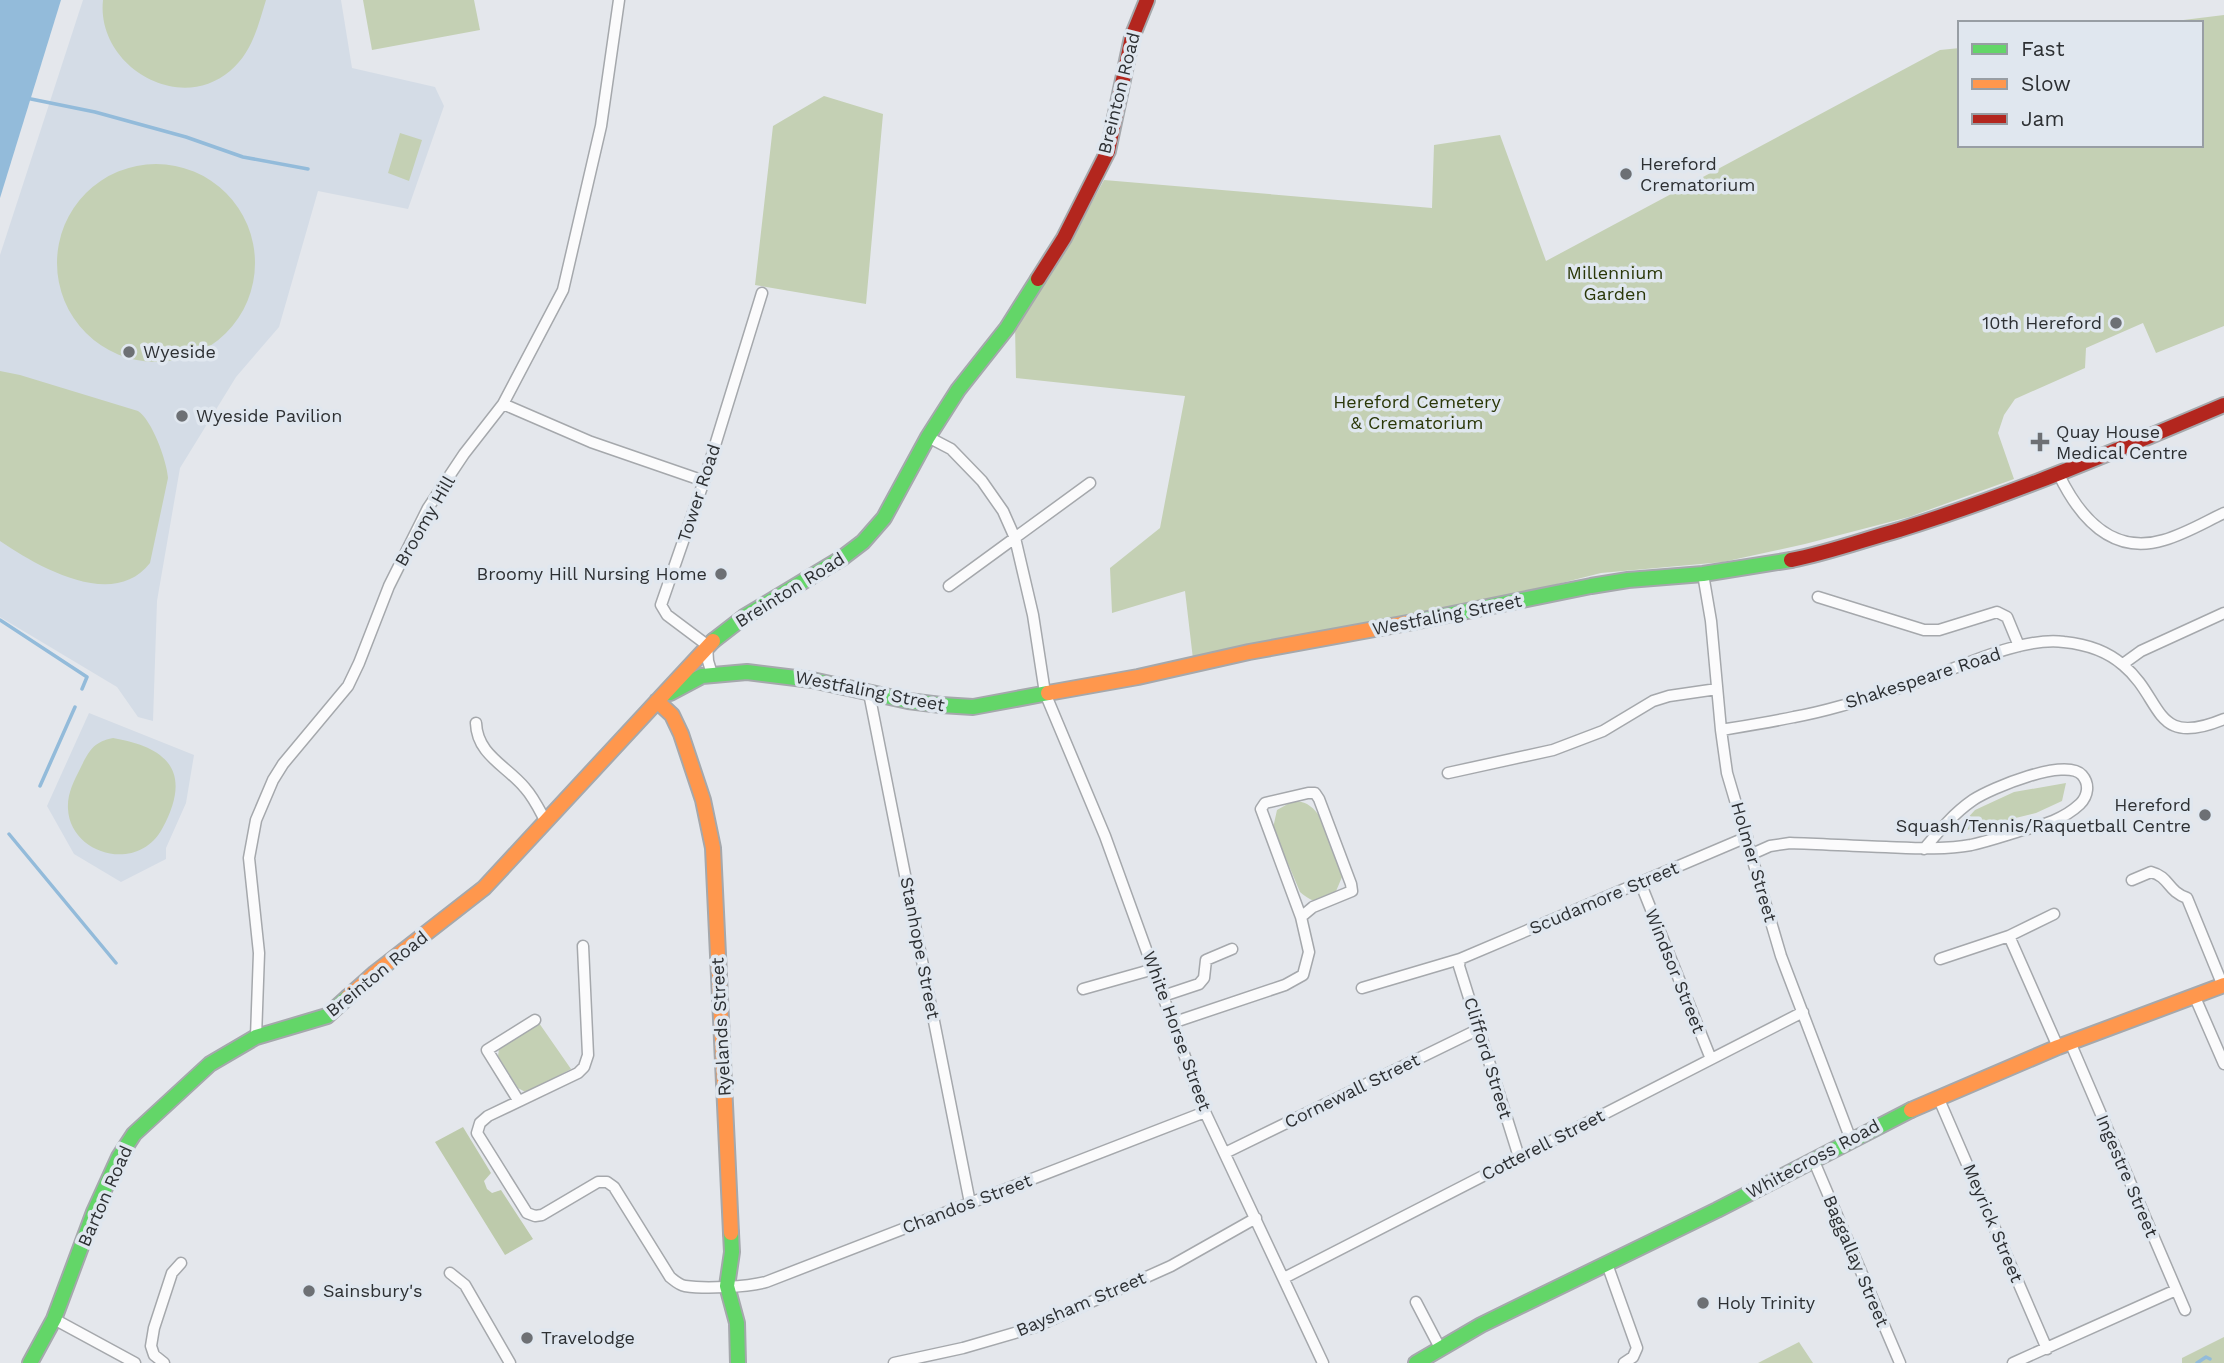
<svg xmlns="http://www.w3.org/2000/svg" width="2224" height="1363" viewBox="0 0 2224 1363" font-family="'Work Sans',sans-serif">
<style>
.built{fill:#d4dce6}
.green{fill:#c4d0b4}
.forest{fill:#bdcaab}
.water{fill:#93bbda}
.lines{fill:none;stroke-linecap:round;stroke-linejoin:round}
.stream{stroke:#93bbda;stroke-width:3.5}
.street-casing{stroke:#a5a8ac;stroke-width:13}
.fast-casing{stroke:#a5a8ac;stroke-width:18}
.slow-casing{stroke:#a5a8ac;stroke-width:18}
.jam-casing{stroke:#a5a8ac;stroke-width:18}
.street{stroke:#fbfbfc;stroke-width:10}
.fast{stroke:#63d668;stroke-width:14}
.slow{stroke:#ff974d;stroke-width:14}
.jam{stroke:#b3261e;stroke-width:14}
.poi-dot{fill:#6d7074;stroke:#e0e7ef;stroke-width:2.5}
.labels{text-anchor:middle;stroke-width:7;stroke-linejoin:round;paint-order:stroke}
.street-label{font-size:18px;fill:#2d3033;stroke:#e0e7ef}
.poi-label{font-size:18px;fill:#2d3033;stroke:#e0e7ef;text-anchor:start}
.park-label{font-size:18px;fill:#2a3708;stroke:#e0e7ef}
</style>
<rect width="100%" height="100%" fill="#e4e7ec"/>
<path class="built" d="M 83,0 L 341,0 L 352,68 L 435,87 L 444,106 L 408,209 L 318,191 L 279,327 L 236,377 L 180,468 L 157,601 L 153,721 L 138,717 L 117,687 L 0,617 L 0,255 Z
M 89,713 L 194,755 L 186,803 L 166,848 L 166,859 L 121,882 L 74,854 L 47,806 Z"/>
<path class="green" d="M 103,0 L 266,0 C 258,26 252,53 230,71 C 178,115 96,65 103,0 Z
M 363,0 L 474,0 L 480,30 L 372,50 Z
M 2224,15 L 2224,326 L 2156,353 L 2143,323 L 2086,348 L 2085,368 L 2015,399 L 2004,415 L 1998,433 L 2014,479 L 1909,517 L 1805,544 L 1723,562 L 1601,573 L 1518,594 L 1341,627 L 1193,659 L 1185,591 L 1112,613 L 1110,568 L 1160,528 L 1185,396 L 1016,378 L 1015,325 L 1085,215 L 1104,180 L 1432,208 L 1434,145 L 1500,135 L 1546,261 L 1940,50 L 1960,48 L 1960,145 L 2201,145 L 2201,23 L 2159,23 Z
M 824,96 L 883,114 L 866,304 L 755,285 L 773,126 Z
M 400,133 L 422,140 L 409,181 L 388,173 Z
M57 263a99 99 0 1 1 198 0a99 99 0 1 1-198 0Z
M 0,371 L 20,375 L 138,411 C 152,420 167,461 168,478 L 150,563 C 113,611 37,566 0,541 Z
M 113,738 C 171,748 192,774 162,829 C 137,874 70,854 68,809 C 67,794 74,781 80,769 C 89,751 93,742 113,738 Z
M 2066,783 L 2062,801 L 2036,813 L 1954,833 L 1975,810 L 2014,792 Z
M 1293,801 C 1326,800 1329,847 1341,870 L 1342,877 L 1334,896 C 1318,902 1314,904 1300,892 L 1273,828 L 1277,810 Z
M 539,1023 L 571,1069 L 527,1093 L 518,1088 L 498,1056 L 499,1049 L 504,1044 Z
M 2224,1337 L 2224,1363 L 2182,1363 L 2182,1358 Z
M 1799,1342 L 1813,1363 L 1758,1363 Z"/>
<path class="forest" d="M 463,1127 L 491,1173 L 484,1181 L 487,1189 L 492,1193 L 501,1190 L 533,1239 L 505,1255 L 435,1142 Z"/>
<path class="water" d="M 0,0 L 61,0 L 0,198 Z"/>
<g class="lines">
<path class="stream" d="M 31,99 L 95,112 L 186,137 L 243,157 L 308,169
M 0,620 L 87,677 L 82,689
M 40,786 L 75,707
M 9,834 L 116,963
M 2197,1363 L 2206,1357 L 2210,1359"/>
<g class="street-casing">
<path id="street" d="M 503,404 L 591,442 L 704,481
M 928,437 L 951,449 L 982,481 L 1003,511 L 1015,538 L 1033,615 L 1045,693 L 1105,836 L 1205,1112 L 1323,1363
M 2059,475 C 2079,516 2111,556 2164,540 C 2185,534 2205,522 2224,513
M 1703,574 L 1711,621 L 1721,730 L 1727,773 L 1781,956 L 1851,1140
M 949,586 L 1090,483
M 1818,597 L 1924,630 L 1939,630 L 1997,612 L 2007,617 L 2019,646
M 2123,664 L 2141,651 L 2224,613
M 712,674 L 708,661 L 707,645 L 667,615 L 661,605 L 704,481 L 762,293
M 869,693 L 970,1203
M 476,723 C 477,755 507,766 525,788 C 534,798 540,811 546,822
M 1721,730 C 1745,726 1770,722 1794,717 C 1834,710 1873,696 1912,684 C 1955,670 2019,636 2064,642 C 2084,644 2107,651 2123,665 C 2164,699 2152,749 2224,719
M 1448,773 L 1553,750 L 1603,731 L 1653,701 L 1669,696 L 1717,689
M 1752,854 L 1770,846 L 1790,843 C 1822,844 1854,846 1886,847 C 1914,848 1944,850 1971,845 C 1989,841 2006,835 2023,830 C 2044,825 2064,819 2080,804 C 2088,796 2090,784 2082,775 C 2066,757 1991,788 1973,800 C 1954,813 1939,831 1924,849
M 2132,880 L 2151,872 C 2170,877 2167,891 2187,898 L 2223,986
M 1640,882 L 1711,1059
M 2054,914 L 2009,936 L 2058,1047
M 583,946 L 588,1055 L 584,1067 L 578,1073 L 488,1116 L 480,1123 L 477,1133 L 527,1213 L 535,1216 L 542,1215 L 598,1182 L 607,1182 L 614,1187 L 670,1277 C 675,1281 679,1285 685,1286 C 705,1289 747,1287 766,1282 L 1205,1112
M 1460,959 L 1459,966 L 1519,1157
M 1940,959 L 2009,936
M 1362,988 L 1460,959 L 1747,837
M 1083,989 L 1154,969
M 2194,995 L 2224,1064
M 1163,996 L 1199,984 L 1204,978 L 1206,960 L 1232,949
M 1172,1023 L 1285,985 L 1303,975 L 1309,952 L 1301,917 L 1261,809 L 1265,803 L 1308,793 L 1315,793 L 1319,799 L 1351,884 L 1352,891 L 1313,907 L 1301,917
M 256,1037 L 259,953 L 249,858 L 256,820 L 273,780 L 283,764 L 348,686 L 359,663 L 389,586 L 428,508 L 464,454 L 503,404 L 563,290 L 601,126 L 619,0
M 2070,1042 L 2185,1310
M 1938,1097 L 2047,1349
M 518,1100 L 487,1050 L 535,1020
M 1225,1153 L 1479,1029
M 1813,1159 L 1900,1363
M 1607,1264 L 1637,1348 L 1633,1357 L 1624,1363
M 450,1273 L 465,1285 L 510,1363
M 1284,1278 L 1803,1012
M 1416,1302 L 1440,1348
M 54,1319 L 135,1363
M 164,1363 L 154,1355 L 151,1346 L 154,1328 L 172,1273 L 181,1263
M 894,1363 L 963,1348 L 1035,1327 L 1171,1266 L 1256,1218
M 2013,1363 L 2176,1290"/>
</g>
<g class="fast-casing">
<path id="fast" d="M 1413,622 L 1591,586 L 1628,580 L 1703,574 L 1791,560
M 713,641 L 744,617 L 842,558 L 863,542 L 884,518 L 928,437 L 958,390 L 1007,328 L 1038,279
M 670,693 L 702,676 L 747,672 L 812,680 L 908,701 L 941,705 L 973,707 L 1048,693
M 731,1233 L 732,1252 L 727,1286 L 737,1323 L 738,1363
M 30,1363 L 54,1319 L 94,1212 L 119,1157 L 134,1134 L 210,1064 L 256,1037 L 327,1016 L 348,997
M 1416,1363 L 1481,1325 L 1717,1210 L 1911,1110"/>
</g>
<g class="slow-casing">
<path id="slow" d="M 1048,693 L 1138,677 L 1249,652 L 1413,622
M 657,701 L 672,715 L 681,734 L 703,800 L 713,848 L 731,1233
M 348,997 L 375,973 L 484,888 L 713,641
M 1911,1110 L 2058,1047 L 2224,985"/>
</g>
<g class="jam-casing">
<path id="jam" d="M 1038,279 L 1064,238 L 1108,151 L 1132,37 L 1147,0
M 1791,560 C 1828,553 1863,540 1899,530 C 2011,495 2116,451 2224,405"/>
</g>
<use href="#street" class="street"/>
<use href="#fast" class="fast"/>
<use href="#slow" class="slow"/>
<use href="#jam" class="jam"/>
</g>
<g class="poi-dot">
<circle cx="1626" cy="174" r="7"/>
<circle cx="2116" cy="323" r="7"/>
<circle cx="129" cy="352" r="7"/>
<circle cx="182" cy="416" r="7"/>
<path d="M2036.5 431.5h7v7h7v7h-7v7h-7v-7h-7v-7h7z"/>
<circle cx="721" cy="574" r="7"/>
<circle cx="2205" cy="815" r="7"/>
<circle cx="309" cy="1291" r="7"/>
<circle cx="1703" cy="1303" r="7"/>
<circle cx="527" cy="1338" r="7"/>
</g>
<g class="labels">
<g class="street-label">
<text transform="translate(1119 93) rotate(-76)" y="6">Breinton Road</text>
<text transform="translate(699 493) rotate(-72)" y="6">Tower Road</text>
<text transform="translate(425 521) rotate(-60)" y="6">Broomy Hill</text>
<text transform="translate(790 590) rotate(-32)" y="6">Breinton Road</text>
<text transform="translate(1447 615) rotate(-11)" y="6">Westfaling Street</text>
<text transform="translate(1923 678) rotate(-18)" y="6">Shakespeare Road</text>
<text transform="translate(870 691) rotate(11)" y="6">Westfaling Street</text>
<text transform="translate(1754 862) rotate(74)" y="6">Holmer Street</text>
<text transform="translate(1604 898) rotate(-23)" y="6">Scudamore Street</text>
<text transform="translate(920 948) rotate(79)" y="6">Stanhope Street</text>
<text transform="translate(1675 971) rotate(68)" y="6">Windsor Street</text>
<text transform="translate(377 974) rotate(-39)" y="6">Breinton Road</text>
<text transform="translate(721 1027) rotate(-93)" y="6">Ryelands Street</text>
<text transform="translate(1177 1031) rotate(70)" y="6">White Horse Street</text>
<text transform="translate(1488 1058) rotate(73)" y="6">Clifford Street</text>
<text transform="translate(1352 1091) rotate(-26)" y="6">Cornewall Street</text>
<text transform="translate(1543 1145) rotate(-27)" y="6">Cotterell Street</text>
<text transform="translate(1813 1159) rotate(-28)" y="6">Whitecross Road</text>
<text transform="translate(2127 1176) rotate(67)" y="6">Ingestre Street</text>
<text transform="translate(105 1196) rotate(-66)" y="6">Barton Road</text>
<text transform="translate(967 1204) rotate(-21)" y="6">Chandos Street</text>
<text transform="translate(1993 1223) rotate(67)" y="6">Meyrick Street</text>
<text transform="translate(1856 1261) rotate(67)" y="6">Baggallay Street</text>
<text transform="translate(1081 1304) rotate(-23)" y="6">Baysham Street</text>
</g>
<g class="poi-label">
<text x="1640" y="170">Hereford<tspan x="1640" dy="21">Crematorium</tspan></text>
<text x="2102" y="329" text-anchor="end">10th Hereford</text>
<text x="143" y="358">Wyeside</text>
<text x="196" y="422">Wyeside Pavilion</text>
<text x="2056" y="438">Quay House<tspan x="2056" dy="21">Medical Centre</tspan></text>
<text x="707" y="580" text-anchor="end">Broomy Hill Nursing Home</text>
<text x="2191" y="811" text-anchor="end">Hereford<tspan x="2191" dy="21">Squash/Tennis/Raquetball Centre</tspan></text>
<text x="323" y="1297">Sainsbury's</text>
<text x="1717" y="1309">Holy Trinity</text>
<text x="541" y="1344">Travelodge</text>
</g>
<g class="park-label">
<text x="1615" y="279">Millennium<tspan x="1615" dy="21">Garden</tspan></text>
<text x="1417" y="408">Hereford Cemetery<tspan x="1417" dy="21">&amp; Crematorium</tspan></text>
</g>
</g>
<rect x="1958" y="21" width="245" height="126" fill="#e0e7ef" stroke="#989ea4" stroke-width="2"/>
<rect x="1972" y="44" width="35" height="10" fill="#63d668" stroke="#989ea4" stroke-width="2"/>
<text x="2021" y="56" font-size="21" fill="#2d3033">Fast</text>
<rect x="1972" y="79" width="35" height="10" fill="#ff974d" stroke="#989ea4" stroke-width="2"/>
<text x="2021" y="91" font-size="21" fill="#2d3033">Slow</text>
<rect x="1972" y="114" width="35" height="10" fill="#b3261e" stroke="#989ea4" stroke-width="2"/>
<text x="2021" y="126" font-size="21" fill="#2d3033">Jam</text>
</svg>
